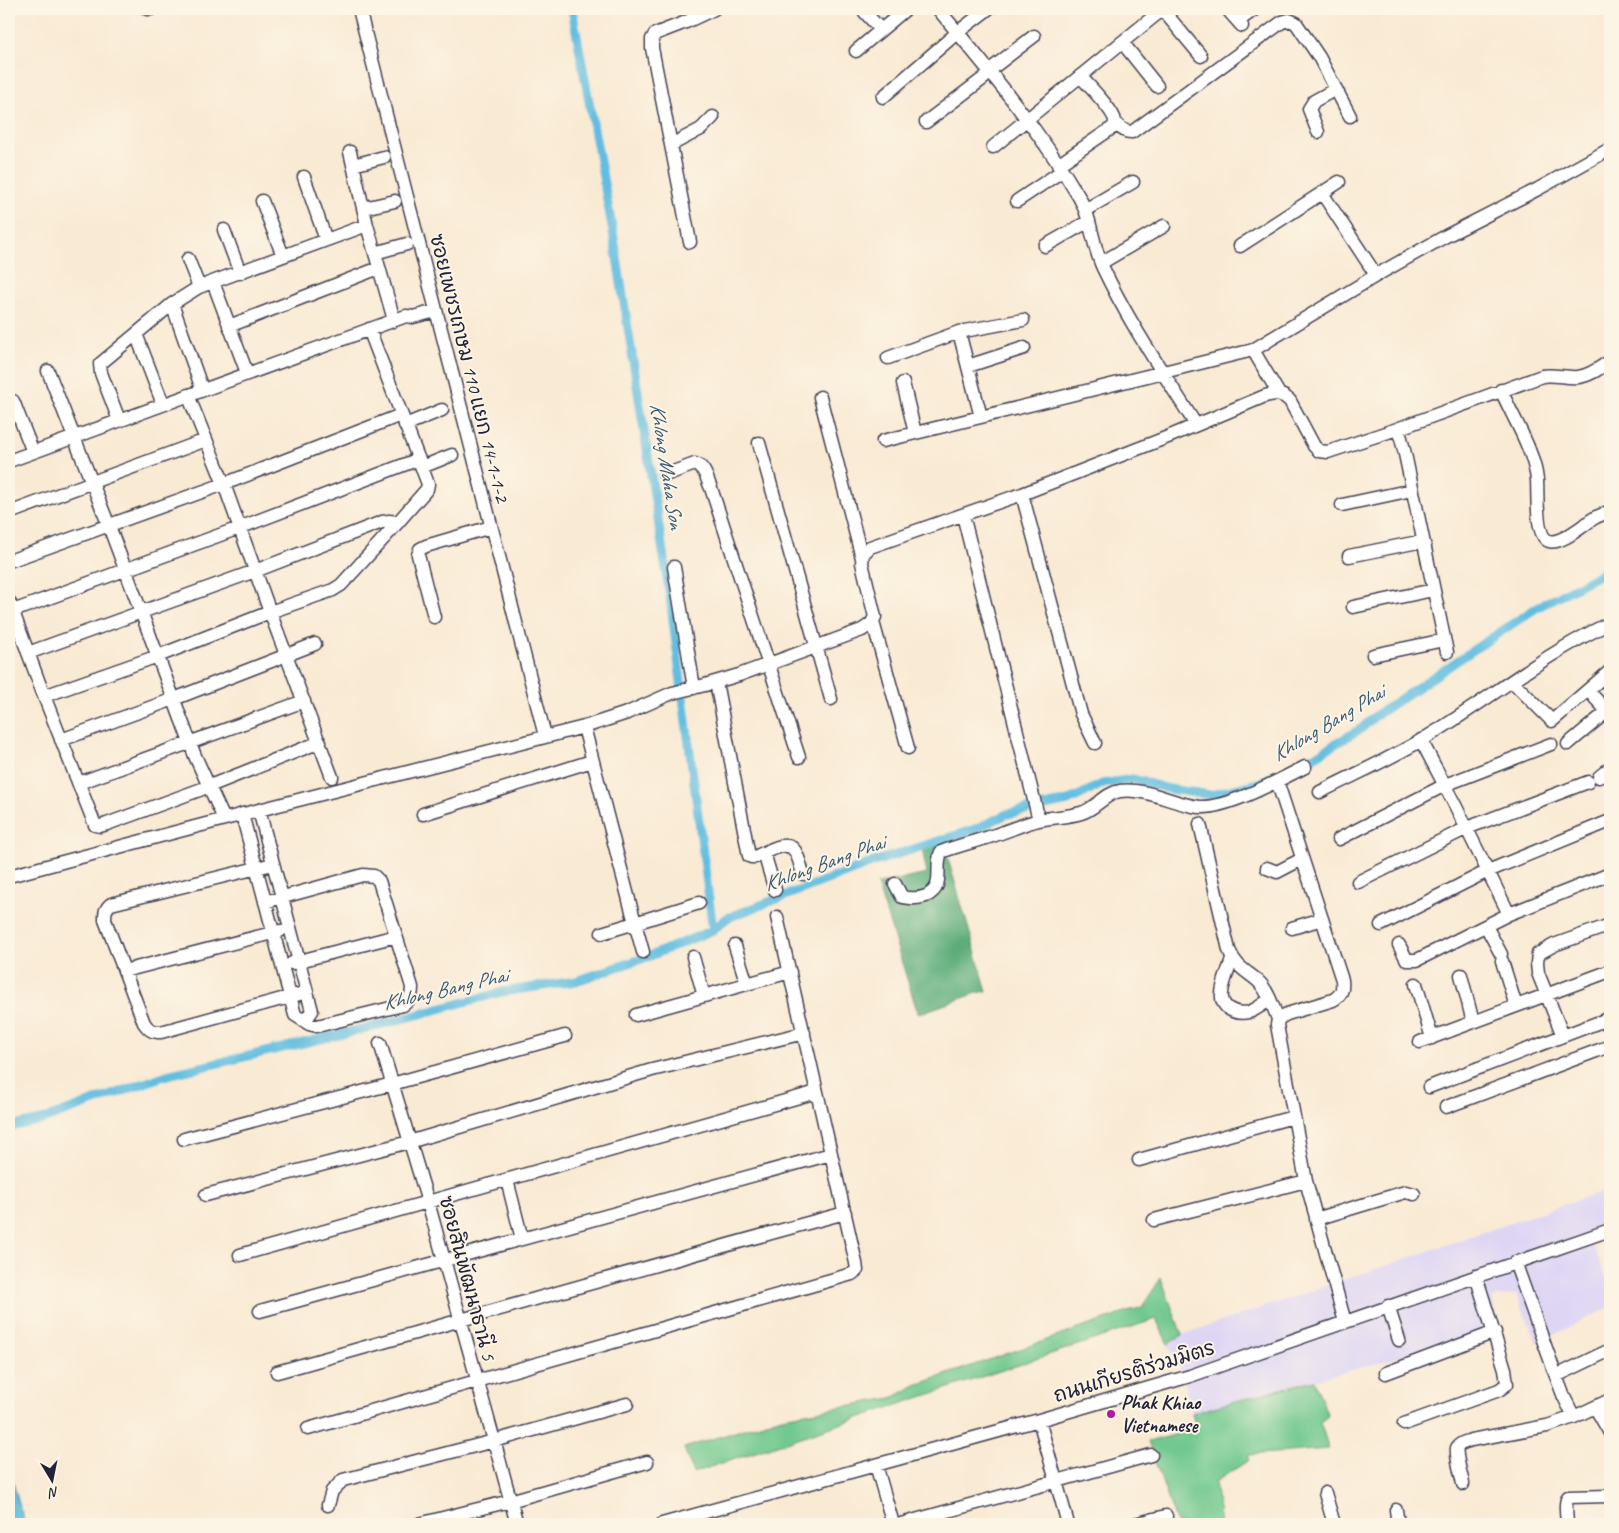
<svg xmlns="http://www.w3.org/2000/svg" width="1619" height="1533" viewBox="0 0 1619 1533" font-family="Caveat,'Playpen Sans Thai',sans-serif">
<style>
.built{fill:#ded5f5}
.green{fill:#72c98f;stroke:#4a7665}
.forest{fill:#5dad7a;stroke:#40685a}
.water{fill:#62bee0;stroke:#42708e}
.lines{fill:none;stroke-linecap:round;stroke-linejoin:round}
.canal{stroke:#62bee0;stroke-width:9}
.minor-casing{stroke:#424052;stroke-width:15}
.minor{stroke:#fff;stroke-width:12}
.poi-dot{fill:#b5179e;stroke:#fcf5e5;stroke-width:2}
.labels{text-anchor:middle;stroke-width:4;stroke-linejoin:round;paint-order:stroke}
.street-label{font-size:20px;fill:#22223b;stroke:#fcf5e5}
.poi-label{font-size:20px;font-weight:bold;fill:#22223b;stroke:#fcf5e5;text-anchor:start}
.water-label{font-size:21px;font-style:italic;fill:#385975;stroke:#fcf5e5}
</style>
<rect width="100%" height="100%" fill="#fcf5e5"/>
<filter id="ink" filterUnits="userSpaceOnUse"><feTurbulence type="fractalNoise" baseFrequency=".02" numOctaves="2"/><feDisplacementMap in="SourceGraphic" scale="10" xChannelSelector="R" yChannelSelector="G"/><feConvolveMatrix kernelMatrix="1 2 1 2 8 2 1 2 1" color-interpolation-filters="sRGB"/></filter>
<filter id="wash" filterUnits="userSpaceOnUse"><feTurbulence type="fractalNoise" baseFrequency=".0096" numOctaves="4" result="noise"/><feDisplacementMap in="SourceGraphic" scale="20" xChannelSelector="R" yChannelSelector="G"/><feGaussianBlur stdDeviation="1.12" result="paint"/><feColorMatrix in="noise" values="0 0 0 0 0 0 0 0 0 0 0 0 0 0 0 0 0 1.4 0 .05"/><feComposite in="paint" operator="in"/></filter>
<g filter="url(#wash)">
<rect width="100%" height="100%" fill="#f9ead4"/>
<path class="built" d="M 1610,1189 L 1610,1238 L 1593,1245 L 1610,1287 L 1610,1307 L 1537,1343 L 1516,1294 L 1492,1298 L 1500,1330 L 1192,1413 L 1181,1370 L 1168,1344 L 1182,1335 Z"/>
<path class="green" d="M 1161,1278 L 1182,1335 L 1168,1344 L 1156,1319 L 693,1473 L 684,1448 L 782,1417 L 892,1398 L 916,1385 L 1142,1307 Z
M 1314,1380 L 1328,1416 L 1320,1422 L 1329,1449 L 1247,1455 L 1249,1460 L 1215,1482 L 1221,1524 L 1177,1524 L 1148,1442 L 1196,1429 L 1192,1413 Z"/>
<path class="forest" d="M 944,845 L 987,991 L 977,993 L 918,1014 L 877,884 L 927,874 L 922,849 Z"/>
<path class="water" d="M 9,1469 L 25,1524 L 9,1524 Z"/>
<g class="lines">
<path class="canal" d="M 572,9 L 613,232 L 670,597 L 713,930
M 1297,767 L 1362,728 L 1375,716 L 1536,608 L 1610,569
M 9,1127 L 42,1120 L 167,1075 L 372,1027 L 502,992 L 576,981 L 650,956 L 713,930 L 727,918 L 874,862 L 978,828 L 1007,814 L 1068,801 L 1102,784 L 1133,779 L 1169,789 L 1211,795 L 1260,782 L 1280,773"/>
</g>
</g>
<g filter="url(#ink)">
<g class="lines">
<g class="minor-casing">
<path id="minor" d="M 147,9 L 151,9
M 359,9 L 545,736
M 862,9 L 881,30
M 938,9 C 988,69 1039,129 1079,197 C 1092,219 1092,245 1103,268 C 1129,323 1164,374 1196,425
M 1162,9 L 1201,56
M 1227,9 L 1242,26
M 1238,21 L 1255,9
M 1122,42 L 1157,86
M 856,51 L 906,9
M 883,97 L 958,32 L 988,9
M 926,122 L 984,78 L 995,66 L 1034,36
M 1115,123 C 1120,127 1125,133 1132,132 L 1282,22 L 1289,20 L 1296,23 L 1319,57 L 1350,116
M 1318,132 L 1309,109 L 1314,101 L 1336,89
M 671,145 L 701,129 L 713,117
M 993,147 L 1163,9
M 350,152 L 367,225 L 394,320
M 353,165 L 384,157
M 1058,165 L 1109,130 C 1113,128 1115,126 1115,121 C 1114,111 1088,85 1080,76
M 304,177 L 326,240
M 1322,193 L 1376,275
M 262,201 L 283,256
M 1017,201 L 1062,171
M 364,208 L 395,201
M 1085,210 L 1133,182
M 224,230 L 240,273
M 690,242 L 652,48 L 652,39 L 655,34 L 686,22 L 714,9
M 1045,246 L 1089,221
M 1240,246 L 1339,182
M 375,253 L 407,244
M 188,259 L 199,287
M 1101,263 L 1164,226
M 213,282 L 247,373
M 172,304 L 202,389
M 229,326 L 379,268
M 959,332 L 981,417
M 136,334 L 163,404
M 888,358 L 959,332 L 1023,320
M 968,366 L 1024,348
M 48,371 L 109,526 L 195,756 L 224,819
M 903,383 L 915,433
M 1501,390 C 1513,418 1534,450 1537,480 C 1538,492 1535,537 1549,541 C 1562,545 1585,523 1596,517 C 1601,515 1606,513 1610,511
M 1279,394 L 1253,350 L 1382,272 L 1446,236 L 1538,189 L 1610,149
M 188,395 L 224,484 L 270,612 L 332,777
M 820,397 L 862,558
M 13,401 L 33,452
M 119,420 L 101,373 L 100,364 L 172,304 L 199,287 L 367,225
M 405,425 L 442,410
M 1397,429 L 1401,438 L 1405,454 L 1447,652
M 883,441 L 1253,350
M 759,443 L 831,699
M 9,461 L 406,316 L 413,317 L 436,311
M 422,467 L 452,455
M 665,475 L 695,464 C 705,466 707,480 711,488 L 799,757
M 1022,494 L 1081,714 L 1095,743
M 1342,505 L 1412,490
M 9,513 L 206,440
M 963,515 L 1039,820
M 1349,556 L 1423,541
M 9,561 L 224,484 L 401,415
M 674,567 L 694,688
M 9,601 L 44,696 L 95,825 L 100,826 L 107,824 L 202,789 L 320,742
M 1353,607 L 1433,590
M 13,611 L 239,528 L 419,459
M 434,617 L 418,555 L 420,549 L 426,546 L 491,527
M 873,622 L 908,748
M 28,653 L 255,571 L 382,522 L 389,521 L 398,522
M 1373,655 L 1444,640
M 1512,681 L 1552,721 L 1610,671
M 716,682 L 749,856 L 751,857 L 755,857 C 765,853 787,838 795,851 C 799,858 801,867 803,874
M 44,696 L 158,656 L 270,612 L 333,590 L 341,585 L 385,537 L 427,489 L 428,484 L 369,329
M 1594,697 L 1607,711
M 584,727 L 635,923 L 699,903
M 61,740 L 174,699 L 315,644
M 1568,744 L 1610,709
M 1599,777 L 1610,768
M 1277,781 L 1342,980 C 1343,989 1342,995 1333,1000 L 1287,1014 L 1278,1019 L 1277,1025 L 1306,1181
M 79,783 L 304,701
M 1320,792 C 1359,772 1399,755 1435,732 C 1494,695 1548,652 1610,623
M 259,810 L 312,1011 L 305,1021
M 242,814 L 295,1015 L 309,1024 L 317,1026 L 403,1005 C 410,1000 412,996 412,987 L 379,881 L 374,876 L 363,875 L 265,902
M 423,814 L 592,761
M 1200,824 L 1229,950 C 1236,967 1245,970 1258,981 C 1268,990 1273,1007 1278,1019
M 1339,839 L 1445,785 L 1551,744
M 764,853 L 775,890
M 273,864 L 111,904 C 105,909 105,912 105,920 L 144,1023 C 149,1030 152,1032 161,1032 L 307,992
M 1267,868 L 1277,872 L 1302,859
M 9,876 L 259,810 L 584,727 L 627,713 L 672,693 L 705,685 L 739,675 L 862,630 L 871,624 L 875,617 L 862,563 L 863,554 L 870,547 L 1022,494 L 1168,437 L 1265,396 C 1275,393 1282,393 1290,401 L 1314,446 L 1319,451 L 1328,452 L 1397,429 L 1542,376 C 1554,374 1566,378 1578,377 C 1590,376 1601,367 1610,361
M 1358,882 L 1467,828 L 1588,782
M 895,884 L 902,897 C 911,899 918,899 926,896 C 946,887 934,868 941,852 C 957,846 973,842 989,837 C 1006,832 1022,824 1039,820 C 1053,817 1068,817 1081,813 C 1096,809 1105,793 1120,791 C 1145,787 1173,804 1199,807 C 1227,809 1279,780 1305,767
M 1509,914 L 1610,874
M 1381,925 L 1488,871 L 1610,821
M 1486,926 L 1501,954
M 1292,928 L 1322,919
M 602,933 L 635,923 L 643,952
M 1399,945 L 1407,960 L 1417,960 L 1509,914 L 1455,805 L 1421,740
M 735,946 L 747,984
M 693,957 L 704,996
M 1232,959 C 1229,970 1223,981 1222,993 C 1220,1008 1235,1015 1249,1012 C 1256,1010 1263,1004 1269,1000
M 1502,961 L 1516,1006
M 292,963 L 396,936
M 124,971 L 280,931
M 1461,975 L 1473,1022
M 1416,984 L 1432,1038
M 636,1015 L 790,972
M 1563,1036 L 1538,973 L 1537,963 L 1538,954 L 1554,945 L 1610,925
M 1420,1042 L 1610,971
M 380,1043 L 428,1202 L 517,1524
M 1429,1087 L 1610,1018
M 1446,1107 L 1610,1046
M 184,1139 L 392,1084 L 565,1036
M 1139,1160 L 1293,1117
M 507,1180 L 522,1239
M 206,1195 L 409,1142 L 652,1070 L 804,1033
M 1316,1219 L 1402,1193 L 1406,1192 L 1414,1194
M 1154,1220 L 1306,1181 L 1345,1322
M 240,1255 L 817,1092
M 1388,1306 L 1399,1340
M 260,1311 L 831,1154
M 277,1372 C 466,1319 655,1264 845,1213
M 1386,1373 L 1495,1332
M 1556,1376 L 1610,1350
M 1595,1407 L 1610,1433
M 1574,1417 L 1610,1400
M 1039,1420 L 1068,1524
M 1404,1424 L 1499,1390 L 1507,1384 L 1505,1369 L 1476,1276
M 308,1429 L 852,1274 L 857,1270 L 856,1263 L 777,917
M 876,1465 L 893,1524
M 1463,1484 C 1462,1477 1455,1455 1457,1448 C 1459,1443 1466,1442 1471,1440 L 1547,1426 L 1574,1417 L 1564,1397 L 1556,1376 L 1515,1262
M 1325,1493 L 1334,1524
M 328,1505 L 332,1491 L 343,1480 L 494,1441 L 627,1404
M 1396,1510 L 1398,1524
M 419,1524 L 510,1501 L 647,1462
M 662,1524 L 1039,1420 L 1190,1376 L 1610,1230
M 901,1524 L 1151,1455
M 1135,1524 L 1166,1516
M 1567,1524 C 1567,1516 1564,1504 1568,1497 L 1610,1496"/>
</g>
<use href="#minor" class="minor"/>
</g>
</g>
<circle class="poi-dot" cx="1111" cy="1414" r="5"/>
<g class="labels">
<g class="street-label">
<text transform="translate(470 368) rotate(76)" y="7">ซอยเพชรเกษม 110 แยก 14-1-1-2</text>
<text transform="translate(468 1278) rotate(75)" y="7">ซอยสินพัฒนาธานี 5</text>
<text transform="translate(1134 1371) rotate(-17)" y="7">ถนนเกียรติร่วมมิตร</text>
</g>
<g class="poi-label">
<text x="1121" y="1409">Phak Khiao<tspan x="1121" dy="23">Vietnamese</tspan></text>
</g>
<g class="water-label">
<text transform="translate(667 466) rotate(81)" y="7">Khlong Maha Son</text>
<text transform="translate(1328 723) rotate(-31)" y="7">Khlong Bang Phai</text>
<text transform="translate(824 863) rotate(-20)" y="7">Khlong Bang Phai</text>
<text transform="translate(445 989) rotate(-13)" y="7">Khlong Bang Phai</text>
</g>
</g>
<rect width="1619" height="1533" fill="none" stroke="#fcf5e5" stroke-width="30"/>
<g transform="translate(52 1480) rotate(170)" stroke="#fcf5e5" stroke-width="4" paint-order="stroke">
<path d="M0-4L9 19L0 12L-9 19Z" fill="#22223b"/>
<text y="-8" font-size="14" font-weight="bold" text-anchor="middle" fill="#22223b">N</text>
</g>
</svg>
